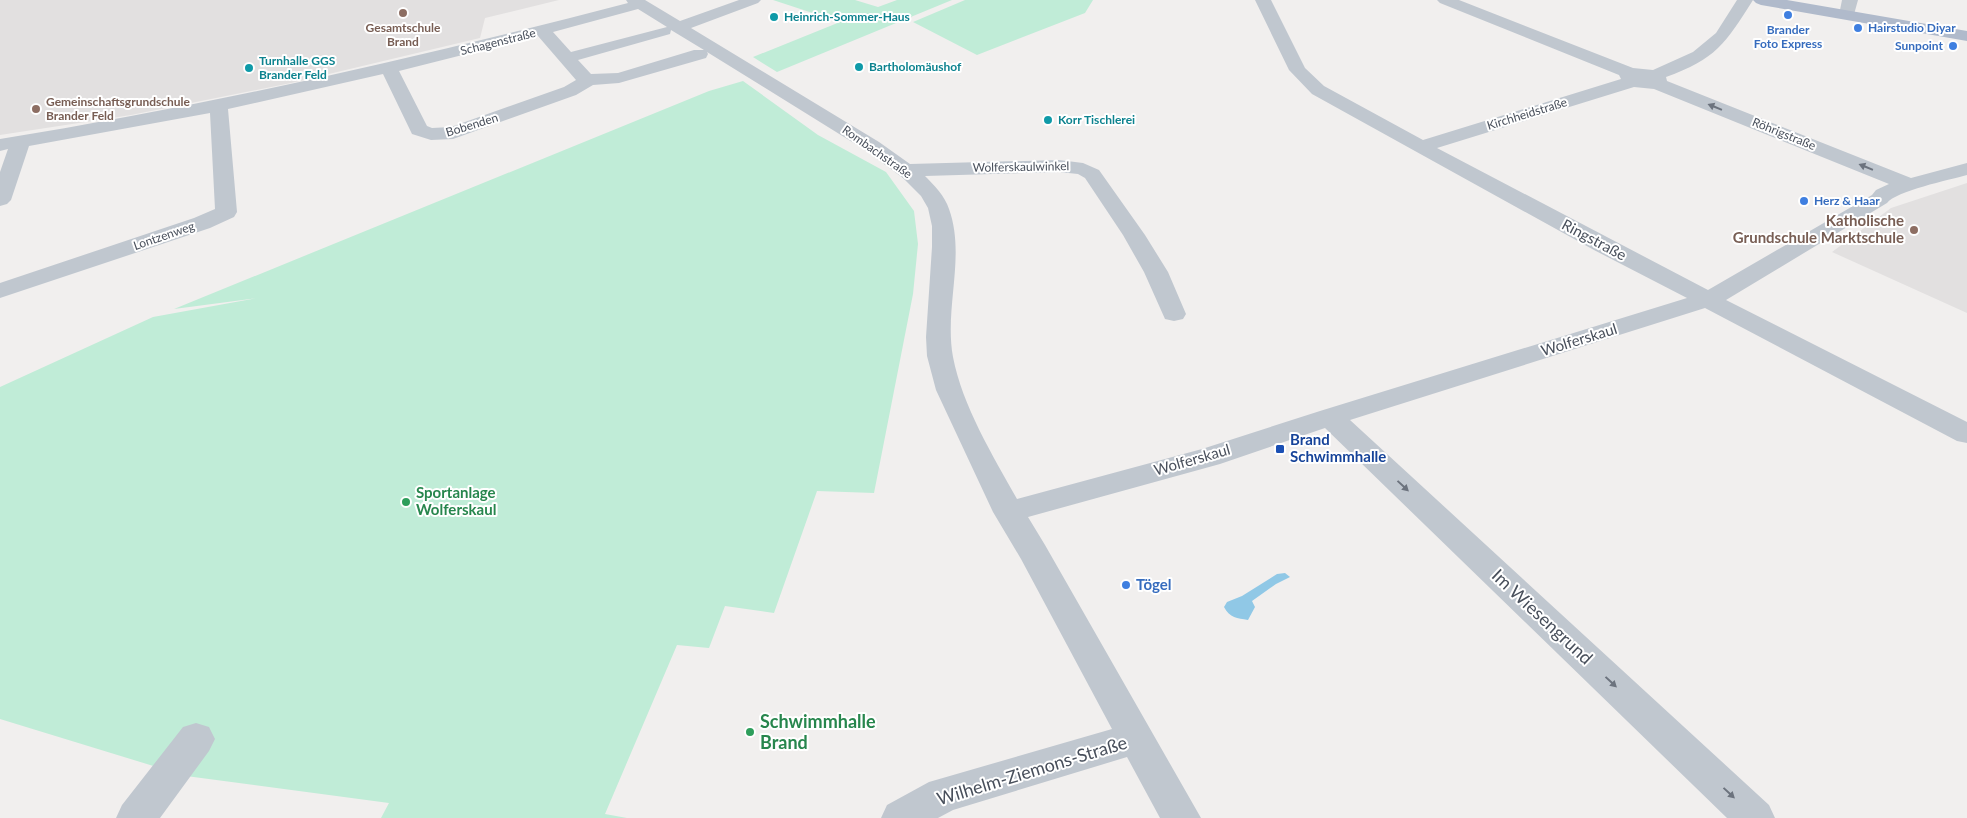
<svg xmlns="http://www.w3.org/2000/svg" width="1967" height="818" viewBox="0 0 1967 818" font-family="Lato,sans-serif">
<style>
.education{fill:#e2e0e0}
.green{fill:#c0ecd7}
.water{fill:#90c8e6}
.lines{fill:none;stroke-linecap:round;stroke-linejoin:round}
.minor{fill:#c0c7cf;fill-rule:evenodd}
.major{fill:#b0bacb;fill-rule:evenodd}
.oneway{fill:#6c737e}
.education-dot{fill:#8d6e63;stroke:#fff;stroke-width:2}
.shop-dot{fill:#3f7fe0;stroke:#fff;stroke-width:2}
.culture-dot{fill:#0f9aa8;stroke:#fff;stroke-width:2}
.transit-dot{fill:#1a4fb4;stroke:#fff;stroke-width:2}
.leisure-dot{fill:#2e9e5b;stroke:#fff;stroke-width:2}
.labels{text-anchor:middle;stroke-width:4;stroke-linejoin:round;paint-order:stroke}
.far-culture-label{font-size:12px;font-weight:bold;fill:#0d838f;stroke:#fff;text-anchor:start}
.far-education-label{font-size:12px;font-weight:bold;fill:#785e54;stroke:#fff}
.far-shop-label{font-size:12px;font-weight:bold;fill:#366cbe;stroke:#fff;text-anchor:start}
.far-street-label{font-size:12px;fill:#484f5b;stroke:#fff}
.education-label{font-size:15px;font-weight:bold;fill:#785e54;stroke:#fff;text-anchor:end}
.street-label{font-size:15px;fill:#484f5b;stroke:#fff}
.transit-label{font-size:15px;font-weight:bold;fill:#164399;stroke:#fff;text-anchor:start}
.leisure-label{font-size:15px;font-weight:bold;fill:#27864d;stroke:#fff;text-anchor:start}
.shop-label{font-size:15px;font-weight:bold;fill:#366cbe;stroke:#fff;text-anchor:start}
.near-street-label{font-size:18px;fill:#484f5b;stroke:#fff}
.near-leisure-label{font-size:18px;font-weight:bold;fill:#27864d;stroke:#fff;text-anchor:start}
</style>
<rect width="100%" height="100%" fill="#f1efee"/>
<path class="education" d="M 0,0 L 559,0 L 485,18 L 480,38 L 291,83 L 131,115 L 0,135 Z
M 1967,183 L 1967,313 L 1832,252 L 1891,208 Z"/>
<path class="green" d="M 773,0 L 855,0 L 878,7 L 897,0 L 952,0 L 777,72 L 753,57 L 840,22 Z
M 965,0 L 1093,0 L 1085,13 L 977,55 L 913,22 Z
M 743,81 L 818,135 L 886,172 L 914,211 L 918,244 L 913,294 L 874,493 L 817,491 L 774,613 L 725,606 L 709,648 L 677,645 L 605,814 L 627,818 L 381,818 L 389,803 L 186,776 L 0,719 L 0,387 L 153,317 L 257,298 L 174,309 L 709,91 Z"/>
<path class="water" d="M 1285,573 L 1290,577 L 1276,584 L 1252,601 L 1255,607 L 1248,620 C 1237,618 1230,618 1224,607 L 1227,602 L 1242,596 L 1277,574 Z"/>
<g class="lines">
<path class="minor" d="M 626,0 L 645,0 L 680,21 L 739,0 L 761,0 L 758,3 L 691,28 L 879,142 L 910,164 L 1059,160 L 1083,163 L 1099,170 L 1145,235 L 1168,272 L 1186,314 L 1183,319 L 1174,321 L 1165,319 L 1144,272 L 1123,235 L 1085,178 L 1078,174 L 1059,172 L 925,176 C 934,185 945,196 949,209 C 966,256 944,308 953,357 C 962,405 993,456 1017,499 L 1202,449 L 1320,411 L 1687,298 L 1594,250 L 1312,94 L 1289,70 L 1255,0 L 1271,0 L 1305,68 L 1324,86 L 1423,140 L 1621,79 L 1619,75 L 1440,3 L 1437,0 L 1459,0 L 1633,68 L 1653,70 L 1693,52 L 1716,33 L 1737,0 L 1753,0 C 1725,44 1716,59 1666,77 L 1667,81 L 1911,178 L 1967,163 L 1967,175 C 1949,180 1896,191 1887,203 L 1726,300 L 1967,422 L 1967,443 L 1957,441 L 1705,308 L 1350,420 L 1769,805 L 1775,818 L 1727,818 L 1325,428 L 1220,464 L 1028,517 L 1045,545 L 1201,818 L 1160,818 L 1127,757 L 953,810 L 938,818 L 881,818 L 887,805 L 929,782 L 1112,729 L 1021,559 L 993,512 L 936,390 L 927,356 L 926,337 L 932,247 L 932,226 L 928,208 L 921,196 L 903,178 L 865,150 L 707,52 L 708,54 L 706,58 L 619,83 L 593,85 L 576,95 L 453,139 L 431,140 L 412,134 L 383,74 L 228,109 L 237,212 L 234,217 L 210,228 L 0,298 L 0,283 L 194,218 L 215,209 L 210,113 L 29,146 L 11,200 L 7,204 L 0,206 L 0,172 L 8,149 L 0,151 L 0,139 C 212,105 420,57 628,3 ZM 638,9 L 667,27 L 571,52 L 553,32 ZM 671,30 L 704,50 L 694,50 L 618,73 L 591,74 L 578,60 L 670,34 ZM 538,36 L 576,80 L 564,87 L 451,127 L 432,128 L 427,126 L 399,71 ZM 1634,87 L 1654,89 L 1889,184 L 1876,190 L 1872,195 L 1708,290 L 1437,148 Z
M 1842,0 L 1858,0 L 1853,18 L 1841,18 L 1839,15 Z
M 196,723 L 209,727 L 215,739 L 209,751 L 160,818 L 116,818 L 122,805 L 183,727 Z"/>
<path class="major" d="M 1753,0 L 1787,0 L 1967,31 L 1967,41 L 1761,5 L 1756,3 Z"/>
</g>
<defs><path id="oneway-solid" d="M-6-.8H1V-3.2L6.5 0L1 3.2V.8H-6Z" transform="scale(1.25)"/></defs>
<g class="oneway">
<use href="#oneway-solid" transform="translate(1715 107) rotate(-158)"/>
<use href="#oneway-solid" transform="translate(1866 167) rotate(-158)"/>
<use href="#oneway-solid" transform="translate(1403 486) rotate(43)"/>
<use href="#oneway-solid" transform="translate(1611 682) rotate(43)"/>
<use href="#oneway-solid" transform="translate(1729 793) rotate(43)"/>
</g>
<g class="education-dot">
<circle cx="403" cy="13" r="5"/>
<circle cx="36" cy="109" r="5"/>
<circle cx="1914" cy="230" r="5"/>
</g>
<g class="shop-dot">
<circle cx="1788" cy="15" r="5"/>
<circle cx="1858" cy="28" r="5"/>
<circle cx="1953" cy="46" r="5"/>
<circle cx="1804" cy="201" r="5"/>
<circle cx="1126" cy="585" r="5"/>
</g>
<g class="culture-dot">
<circle cx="774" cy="17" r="5"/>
<circle cx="859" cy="67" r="5"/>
<circle cx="249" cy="68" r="5"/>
<circle cx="1048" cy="120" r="5"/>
</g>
<rect class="transit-dot" x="1275" y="444" width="10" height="10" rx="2.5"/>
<g class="leisure-dot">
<circle cx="406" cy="502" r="5"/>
<circle cx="750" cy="732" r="5"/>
</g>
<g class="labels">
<g class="far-culture-label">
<text x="784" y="21">Heinrich-Sommer-Haus</text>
<text x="259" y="65">Turnhalle GGS<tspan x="259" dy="14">Brander Feld</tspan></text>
<text x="869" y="71">Bartholomäushof</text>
<text x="1058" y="124">Korr Tischlerei</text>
</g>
<g class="far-education-label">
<text x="403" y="32">Gesamtschule<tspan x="403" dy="14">Brand</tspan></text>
<text x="46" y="106" text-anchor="start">Gemeinschaftsgrundschule<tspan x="46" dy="14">Brander Feld</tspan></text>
</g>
<g class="far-shop-label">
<text x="1868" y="32">Hairstudio Diyar</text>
<text x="1788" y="34" text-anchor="middle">Brander<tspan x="1788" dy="14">Foto Express</tspan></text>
<text x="1943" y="50" text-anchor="end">Sunpoint</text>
<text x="1814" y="205">Herz &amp; Haar</text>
</g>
<g class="far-street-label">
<text transform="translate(498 42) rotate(-14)" y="4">Schagenstraße</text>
<text transform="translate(1527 114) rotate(-17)" y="4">Kirchheidstraße</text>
<text transform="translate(472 125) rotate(-17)" y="4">Bobenden</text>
<text transform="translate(1784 134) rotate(22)" y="4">Röhrigstraße</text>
<text transform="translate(877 152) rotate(35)" y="4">Rombachstraße</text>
<text transform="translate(1021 167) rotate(-1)" y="4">Wolferskaulwinkel</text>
<text transform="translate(164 236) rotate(-19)" y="4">Lontzenweg</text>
</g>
<g class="education-label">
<text x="1904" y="226">Katholische<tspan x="1904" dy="17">Grundschule Marktschule</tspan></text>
</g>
<g class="street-label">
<text transform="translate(1594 240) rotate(28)" y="5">Ringstraße</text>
<text transform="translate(1579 340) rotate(-17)" y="5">Wolferskaul</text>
<text transform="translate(1192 460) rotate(-16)" y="5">Wolferskaul</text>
</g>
<g class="transit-label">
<text x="1290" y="445">Brand<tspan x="1290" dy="17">Schwimmhalle</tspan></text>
</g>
<g class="leisure-label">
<text x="416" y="498">Sportanlage<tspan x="416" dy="17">Wolferskaul</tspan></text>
</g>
<g class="shop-label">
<text x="1136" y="590">Tögel</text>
</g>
<g class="near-street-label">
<text transform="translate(1542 617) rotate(43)" y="6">Im Wiesengrund</text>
<text transform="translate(1032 771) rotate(-17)" y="6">Wilhelm-Ziemons-Straße</text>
</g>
<g class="near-leisure-label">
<text x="760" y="728">Schwimmhalle<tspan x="760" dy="21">Brand</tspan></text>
</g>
</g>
</svg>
